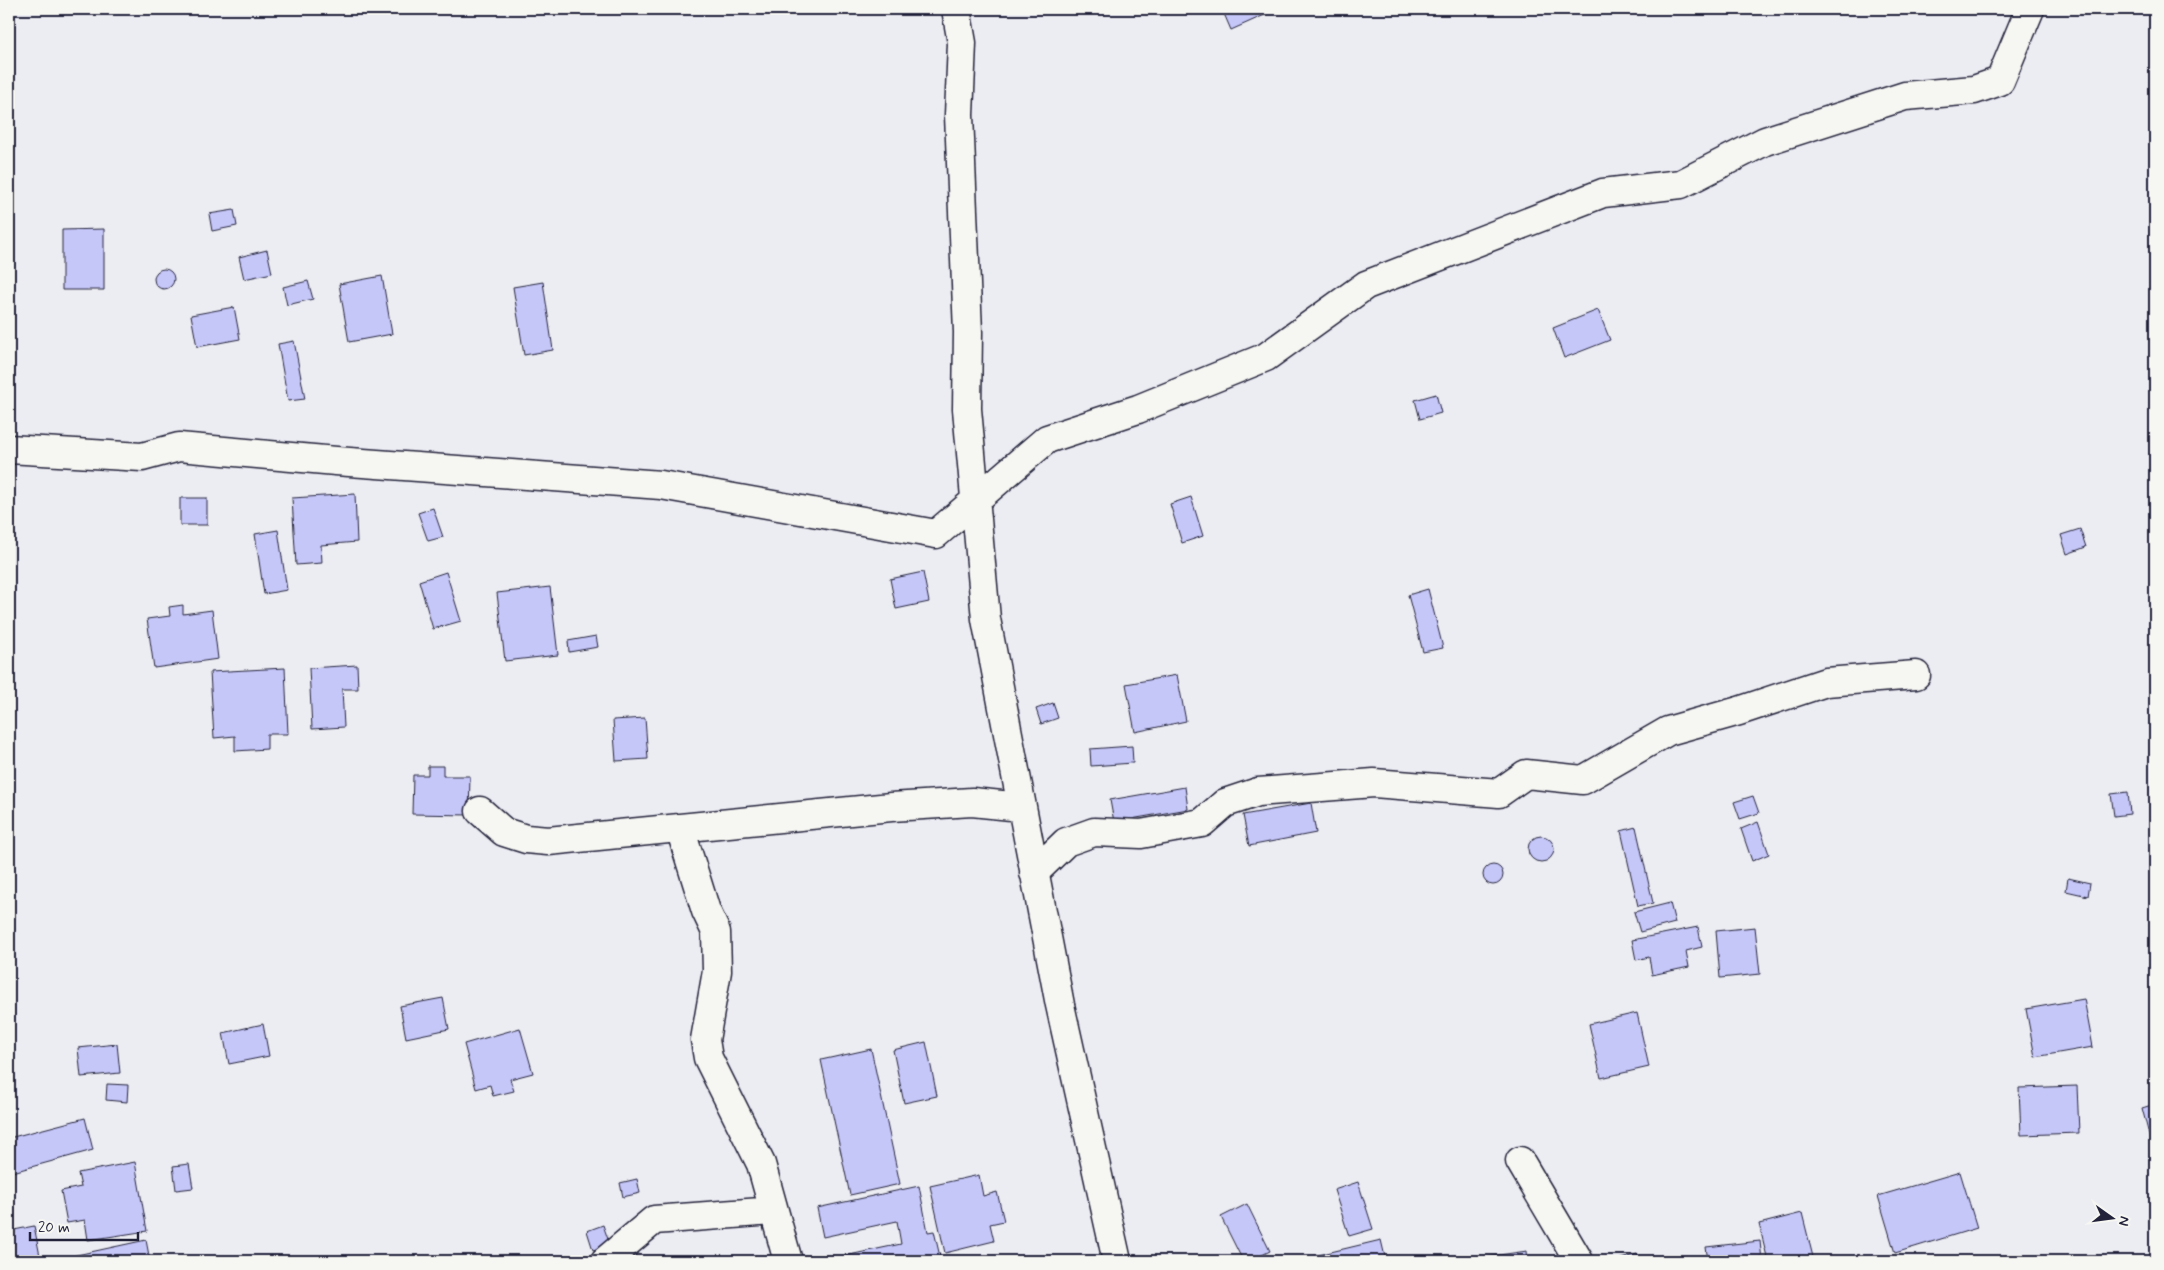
<svg xmlns="http://www.w3.org/2000/svg" width="2164" height="1270" viewBox="0 0 2164 1270" font-family="Mynerve,sans-serif">
<style>
.building{fill:#c6c7f9;stroke:#22223b}
.lines{fill:none;stroke-linecap:round;stroke-linejoin:round}
.minor-casing{stroke:#22223b;stroke-width:31}
.minor{stroke:#f6f6f2;stroke-width:28}
</style>
<rect width="100%" height="100%" fill="#ecedf3"/>
<filter id="ink" filterUnits="userSpaceOnUse"><feTurbulence type="fractalNoise" baseFrequency=".02" numOctaves="2"/><feDisplacementMap in="SourceGraphic" scale="10" xChannelSelector="R" yChannelSelector="G"/><feConvolveMatrix kernelMatrix="1 2 1 2 8 2 1 2 1" color-interpolation-filters="sRGB"/></filter>
<g filter="url(#ink)">
<path class="building" d="M 1222,9 L 1278,9 L 1231,30 Z
M 234,210 L 237,226 L 212,231 L 209,214 Z
M 104,229 L 104,290 L 62,290 L 62,230 Z
M 267,250 L 272,273 L 244,279 L 239,257 Z
M154 279a10 10 0 1 1 20 0a10 10 0 1 1-20 0Z
M 382,276 L 392,334 L 349,342 L 339,284 Z
M 308,281 L 313,299 L 287,305 L 283,287 Z
M 543,282 L 553,350 L 524,355 L 513,287 Z
M 234,307 L 240,339 L 197,347 L 191,315 Z
M 1598,310 L 1610,340 L 1564,358 L 1553,328 Z
M 294,341 L 305,399 L 288,401 L 278,344 Z
M 1436,394 L 1441,413 L 1420,419 L 1415,400 Z
M 355,494 L 357,542 L 321,545 L 322,563 L 296,565 L 292,498 Z
M 1191,497 L 1203,536 L 1182,543 L 1170,504 Z
M 180,498 L 207,498 L 207,525 L 180,525 Z
M 433,508 L 443,537 L 428,541 L 418,513 Z
M 2080,529 L 2086,547 L 2067,554 L 2061,535 Z
M 278,530 L 287,590 L 264,594 L 255,534 Z
M 446,572 L 461,621 L 433,629 L 419,581 Z
M 923,572 L 929,602 L 896,609 L 890,579 Z
M 550,587 L 558,655 L 505,661 L 497,593 Z
M 1428,589 L 1443,648 L 1423,652 L 1408,595 Z
M 183,605 L 183,614 L 212,610 L 218,659 L 154,668 L 147,619 L 170,616 L 169,607 Z
M 596,636 L 598,647 L 569,652 L 568,641 Z
M 357,665 L 358,689 L 342,689 L 344,727 L 312,729 L 309,668 Z
M 285,668 L 288,734 L 267,734 L 267,749 L 235,751 L 235,736 L 214,738 L 210,672 Z
M 1177,675 L 1186,721 L 1135,732 L 1126,684 Z
M 1053,703 L 1058,718 L 1041,724 L 1036,709 Z
M 645,718 L 648,759 L 616,761 L 613,720 Z
M 1132,746 L 1133,763 L 1091,766 L 1090,749 Z
M 428,766 L 443,766 L 443,776 L 470,776 L 469,815 L 412,814 L 413,775 L 428,775 Z
M 1185,787 L 1188,809 L 1114,822 L 1110,800 Z
M 2128,792 L 2130,814 L 2114,816 L 2111,794 Z
M 1753,796 L 1759,813 L 1740,819 L 1734,802 Z
M 1311,803 L 1316,833 L 1249,846 L 1243,815 Z
M 1758,822 L 1769,854 L 1752,861 L 1741,829 Z
M 1636,827 L 1653,903 L 1638,906 L 1621,831 Z
M1528 849a13 13 0 1 1 26 0a13 13 0 1 1-26 0Z
M1483 875a10 10 0 1 1 20 0a10 10 0 1 1-20 0Z
M 2068,878 L 2090,883 L 2088,896 L 2066,891 Z
M 1670,903 L 1675,923 L 1640,932 L 1634,912 Z
M 1698,927 L 1702,947 L 1686,951 L 1689,967 L 1652,975 L 1649,957 L 1636,960 L 1632,940 Z
M 1755,927 L 1760,974 L 1720,978 L 1716,931 Z
M 443,998 L 449,1029 L 406,1038 L 400,1006 Z
M 2084,999 L 2093,1047 L 2035,1057 L 2026,1009 Z
M 1637,1013 L 1649,1067 L 1601,1078 L 1589,1024 Z
M 263,1024 L 269,1056 L 229,1064 L 223,1033 Z
M 520,1028 L 533,1073 L 510,1079 L 514,1091 L 493,1096 L 490,1085 L 476,1089 L 464,1044 Z
M 926,1042 L 937,1096 L 904,1103 L 893,1050 Z
M 117,1044 L 120,1073 L 81,1077 L 78,1048 Z
M 871,1049 L 900,1184 L 850,1195 L 821,1060 Z
M 107,1084 L 128,1085 L 127,1102 L 106,1100 Z
M 2077,1086 L 2079,1133 L 2021,1135 L 2019,1088 Z
M 2155,1104 L 2155,1158 L 2142,1108 Z
M 85,1118 L 93,1150 L 9,1173 L 9,1138 Z
M 135,1162 L 147,1231 L 88,1240 L 85,1220 L 67,1223 L 61,1191 L 81,1187 L 78,1173 Z
M 189,1164 L 193,1188 L 176,1190 L 173,1166 Z
M 1960,1172 L 1977,1228 L 1895,1253 L 1878,1196 Z
M 979,1175 L 983,1196 L 997,1192 L 1004,1221 L 990,1224 L 994,1241 L 945,1253 L 930,1186 Z
M 637,1179 L 640,1193 L 623,1197 L 620,1183 Z
M 1358,1182 L 1373,1229 L 1349,1236 L 1334,1190 Z
M 919,1186 L 928,1232 L 934,1231 L 941,1261 L 821,1261 L 901,1244 L 897,1221 L 823,1237 L 817,1208 Z
M 1247,1204 L 1270,1251 L 1250,1261 L 1243,1261 L 1221,1217 Z
M 1802,1213 L 1814,1261 L 1768,1261 L 1759,1224 Z
M 603,1225 L 610,1245 L 593,1250 L 587,1231 Z
M 34,1226 L 41,1261 L 11,1261 L 9,1231 Z
M 146,1240 L 150,1261 L 49,1261 Z
M 1381,1240 L 1386,1261 L 1293,1261 Z
M 1760,1241 L 1762,1261 L 1708,1261 L 1706,1247 Z
M 1527,1251 L 1528,1261 L 1485,1261 L 1485,1257 Z
M 1637,1254 L 1639,1261 L 1615,1261 Z"/>
<g class="lines">
<g class="minor-casing">
<path id="minor" d="M 956,9 L 962,43 L 959,115 L 968,332 L 967,409 L 986,619 L 1060,1005 L 1117,1261
M 9,449 L 142,457 L 179,447 L 336,461 L 661,485 L 936,534 L 1047,439 L 1138,409 L 1266,357 L 1366,285 L 1603,193 L 1681,184 L 1765,141 L 1905,96 L 1974,90 L 2000,81 L 2030,9
M 480,811 L 504,832 L 526,839 L 548,841 L 891,807 L 972,802 L 1021,807
M 680,828 L 706,911 L 716,932 L 717,971 L 705,1040 L 708,1058 L 761,1164 L 788,1261
M 1034,873 L 1066,842 L 1094,832 L 1141,834 L 1202,823 L 1225,803 L 1258,792 L 1374,783 L 1499,793 L 1526,774 L 1583,780 L 1668,731 L 1739,711 L 1826,682 L 1916,675
M 1520,1161 L 1579,1261
M 605,1261 L 654,1220 L 774,1211"/>
</g>
<use href="#minor" class="minor"/>
</g>
</g>
<rect width="2164" height="1270" fill="none" stroke="#f6f6f2" stroke-width="30"/>
<rect x="15" y="15" width="2134" height="1240" fill="none" stroke="#22223b" stroke-width="2" filter="url(#ink)"/>
<g transform="translate(2112 1218) rotate(104)" stroke="#f6f6f2" stroke-width="4" paint-order="stroke">
<path d="M0-4L9 19L0 12L-9 19Z" fill="#22223b"/>
<text y="-8" font-size="14" font-weight="bold" text-anchor="middle" fill="#22223b">N</text>
</g>
<path d="M30 1232v8h108v-8" fill="none" stroke="#22223b" stroke-width="2.5"/>
<text x="38" y="1232" font-size="15" fill="#22223b" stroke="#f6f6f2" stroke-width="4" paint-order="stroke">20 m</text>
</svg>
